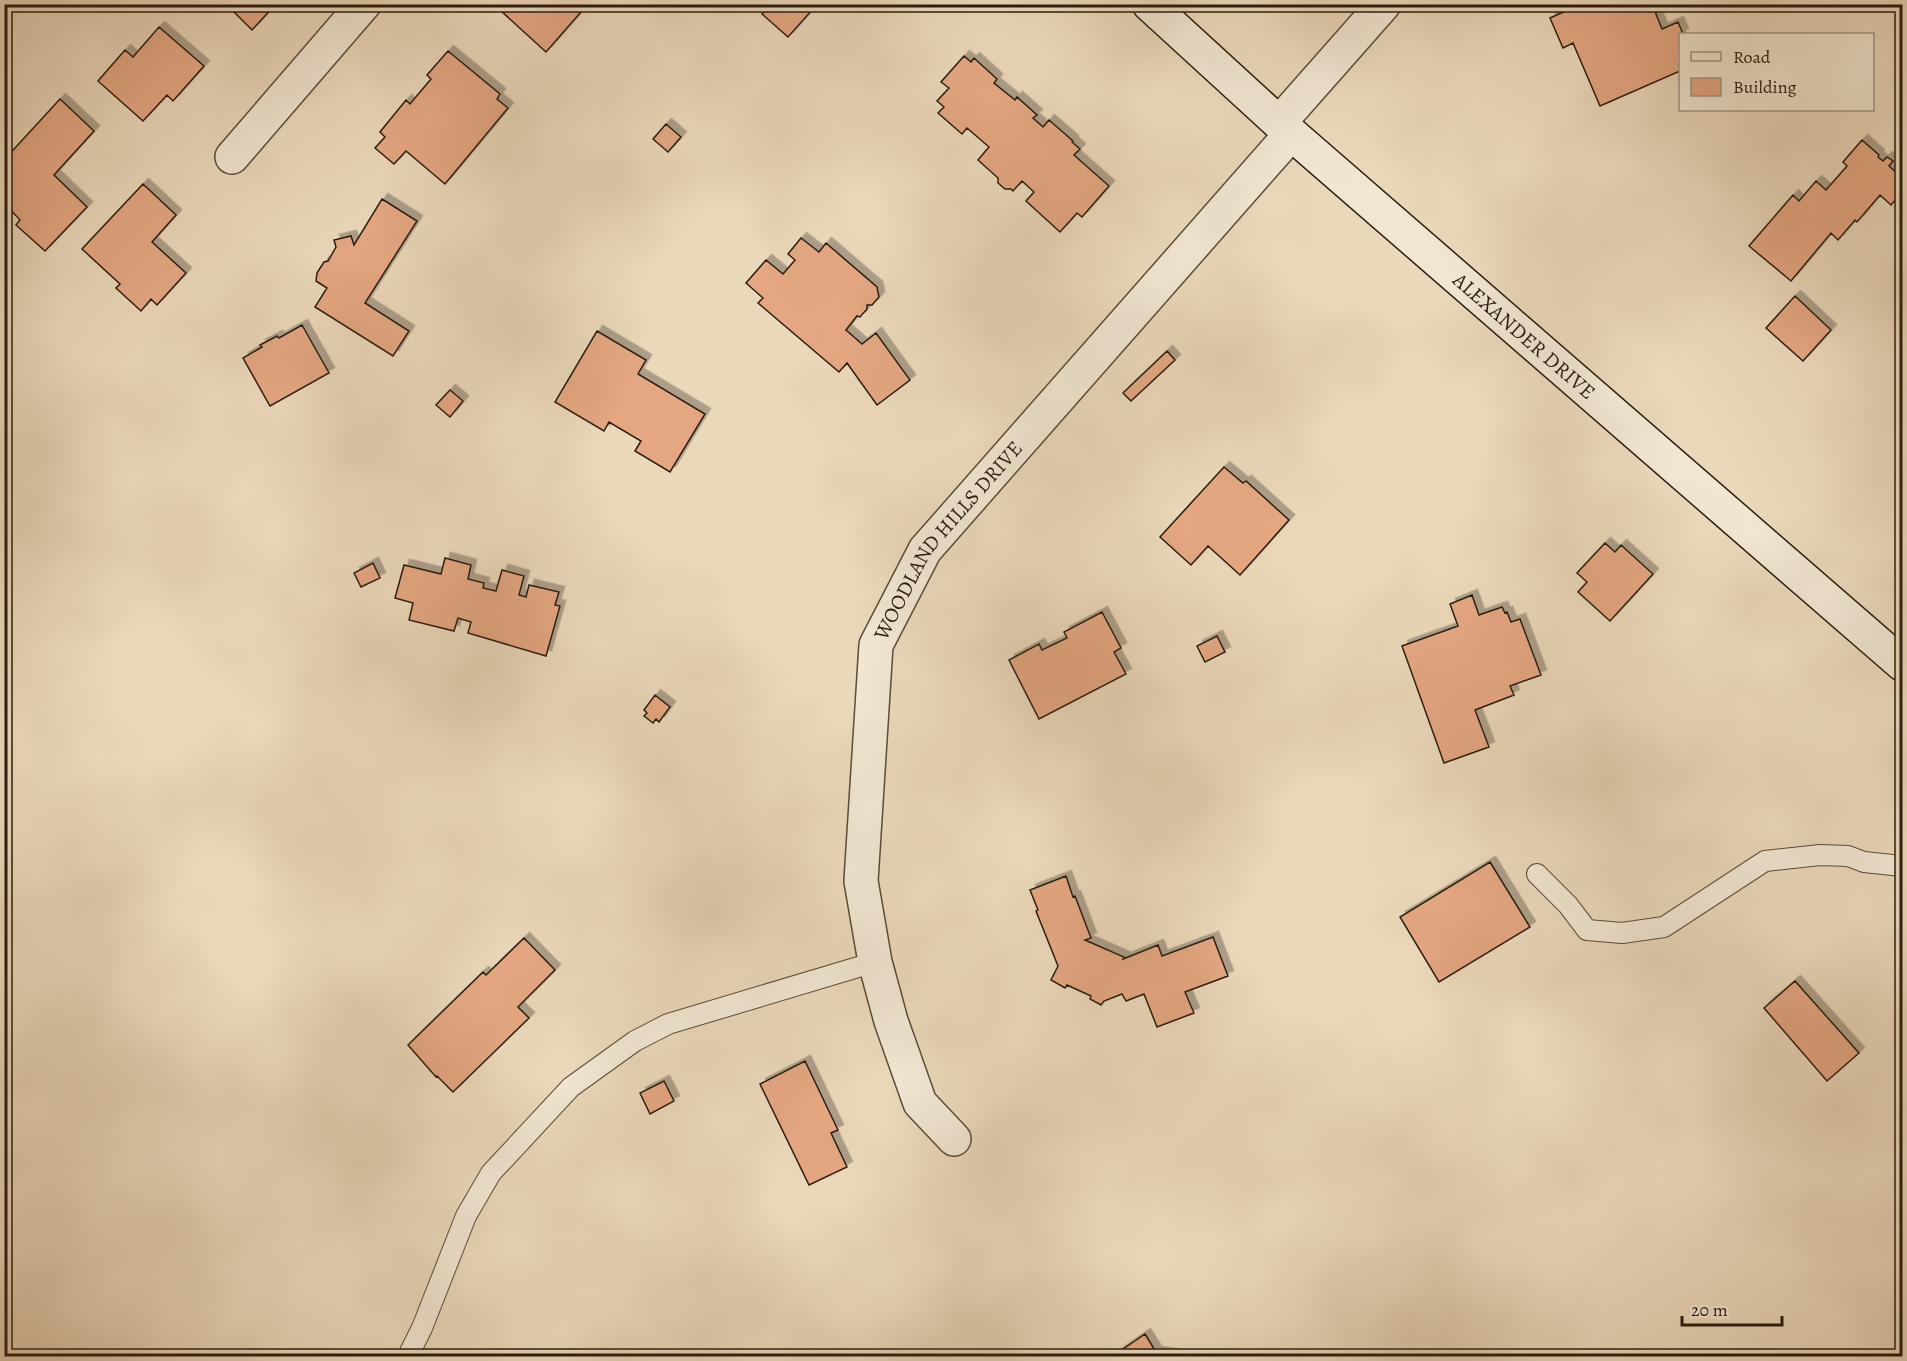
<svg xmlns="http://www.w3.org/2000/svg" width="1907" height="1361" viewBox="0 0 1907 1361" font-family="Alegreya,serif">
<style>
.building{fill:#e4a782;stroke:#2a1c11;stroke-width:1.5;filter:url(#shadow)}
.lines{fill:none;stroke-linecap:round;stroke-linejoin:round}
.lane-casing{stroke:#5a4b3b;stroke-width:22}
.street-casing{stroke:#5a4b3b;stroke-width:36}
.secondary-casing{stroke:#2a1c11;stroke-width:36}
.lane{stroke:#f1e6d2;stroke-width:20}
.street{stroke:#f1e6d2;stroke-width:33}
.secondary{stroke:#f1e6d2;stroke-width:33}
.labels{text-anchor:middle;stroke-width:4.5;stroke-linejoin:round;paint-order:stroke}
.street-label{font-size:21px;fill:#2a1c11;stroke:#f1e6d2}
</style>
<defs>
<filter id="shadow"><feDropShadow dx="5.5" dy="-5.5" stdDeviation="0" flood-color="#0004"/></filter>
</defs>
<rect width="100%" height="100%" fill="#ead8ba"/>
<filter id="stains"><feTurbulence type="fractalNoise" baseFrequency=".00333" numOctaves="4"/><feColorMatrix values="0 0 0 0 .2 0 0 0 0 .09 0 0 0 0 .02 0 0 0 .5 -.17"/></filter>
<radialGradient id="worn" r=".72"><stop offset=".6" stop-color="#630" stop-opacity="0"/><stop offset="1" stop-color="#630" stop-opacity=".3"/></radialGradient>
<path class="building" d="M 226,4 L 276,4 L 252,30 Z
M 504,4 L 588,4 L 546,52 L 500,10 Z
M 770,4 L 808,4 L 813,9 L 788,37 L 762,14 Z
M 1576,4 L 1652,4 L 1662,29 L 1678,22 L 1683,34 L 1680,34 L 1680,71 L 1600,106 L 1573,43 L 1563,48 L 1550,18 L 1577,6 Z
M 159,27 L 204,66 L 173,101 L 167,95 L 143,121 L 98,81 L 125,50 L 133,57 Z
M 448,51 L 500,94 L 497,99 L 508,108 L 445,184 L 406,151 L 394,164 L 375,148 L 385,137 L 380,132 L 406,100 L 410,104 L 431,79 L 427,75 Z
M 964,56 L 971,62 L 974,58 L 997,79 L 994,83 L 1015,100 L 1017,97 L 1037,115 L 1033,118 L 1043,127 L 1049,120 L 1073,141 L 1072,142 L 1080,149 L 1074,155 L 1109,186 L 1082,217 L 1077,213 L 1060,232 L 1026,201 L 1034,192 L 1022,181 L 1013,191 L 1011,189 L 1005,189 L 998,183 L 998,178 L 978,160 L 989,147 L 967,128 L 962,134 L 938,113 L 944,107 L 937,101 L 949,88 L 941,82 Z
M 60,99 L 94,131 L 54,175 L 87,207 L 45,251 L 16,225 L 20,220 L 4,203 L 4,160 Z
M 666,124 L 681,137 L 668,152 L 653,139 Z
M 1862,140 L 1879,155 L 1878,157 L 1883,161 L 1887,157 L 1893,161 L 1889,166 L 1902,178 L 1902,192 L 1891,205 L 1880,195 L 1857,222 L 1855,220 L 1838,240 L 1831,233 L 1791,281 L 1749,246 L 1793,195 L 1799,201 L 1816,181 L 1826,190 L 1847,166 L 1843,162 Z
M 143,184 L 176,215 L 152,242 L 186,273 L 157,305 L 151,299 L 141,311 L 116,288 L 120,284 L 82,249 Z
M 382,199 L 417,221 L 365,303 L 409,331 L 393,356 L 315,307 L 327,288 L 316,281 L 317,273 L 324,262 L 328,261 L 336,247 L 334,240 L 351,236 L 354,245 Z
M 801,238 L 819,252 L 826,243 L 877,287 L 879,297 L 872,305 L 867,305 L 867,309 L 860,317 L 857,316 L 846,330 L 862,344 L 876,333 L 910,380 L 877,405 L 847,363 L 839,372 L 758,303 L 763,298 L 746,283 L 766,260 L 783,274 L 795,260 L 788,254 Z
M 1795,296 L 1831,330 L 1803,361 L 1766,328 Z
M 302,325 L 329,373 L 270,406 L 243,358 L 262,347 L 260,345 L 277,336 L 279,338 Z
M 597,331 L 646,360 L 638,374 L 705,414 L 670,472 L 635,451 L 641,441 L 609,422 L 604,431 L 555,402 Z
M 1167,351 L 1175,360 L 1131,401 L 1123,393 Z
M 450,390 L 463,401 L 450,417 L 436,405 Z
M 1224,467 L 1243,483 L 1246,481 L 1289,520 L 1240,575 L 1208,546 L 1191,565 L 1160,537 Z
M 1605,543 L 1615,552 L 1621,545 L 1653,574 L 1610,621 L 1578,592 L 1587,582 L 1577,573 Z
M 445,558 L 471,565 L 468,579 L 484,583 L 483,588 L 496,591 L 502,570 L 524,576 L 519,595 L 526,597 L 529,585 L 559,592 L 555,605 L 560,606 L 546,656 L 468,633 L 471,622 L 458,618 L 454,631 L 409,620 L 413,603 L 395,598 L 404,565 L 441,574 Z
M 373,563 L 380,578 L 361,587 L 354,573 Z
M 1472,595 L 1479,615 L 1502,607 L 1505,613 L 1507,612 L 1511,622 L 1520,619 L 1541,675 L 1510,686 L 1514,695 L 1475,710 L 1489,747 L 1444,763 L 1402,646 L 1458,626 L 1450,604 Z
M 1102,612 L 1121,648 L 1114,652 L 1126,674 L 1039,719 L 1009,660 L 1039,644 L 1042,650 L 1067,638 L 1064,632 Z
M 1217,636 L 1225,652 L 1205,662 L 1197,646 Z
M 655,695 L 670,707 L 659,722 L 656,719 L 653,723 L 644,716 L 647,713 L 644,710 Z
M 1490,862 L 1530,927 L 1439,982 L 1400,917 Z
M 1066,876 L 1073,897 L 1075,896 L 1091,938 L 1085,940 L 1124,957 L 1123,959 L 1158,945 L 1162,956 L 1213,937 L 1228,976 L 1185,992 L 1194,1013 L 1157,1027 L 1144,994 L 1126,1001 L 1122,994 L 1104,1001 L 1101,1005 L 1090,999 L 1091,996 L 1067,985 L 1065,988 L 1051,980 L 1058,966 L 1036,911 L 1038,910 L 1030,890 Z
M 524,938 L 555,970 L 518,1007 L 529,1018 L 453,1092 L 437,1076 L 436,1077 L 408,1045 L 483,972 L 486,975 Z
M 1795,981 L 1859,1053 L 1827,1081 L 1764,1008 Z
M 805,1061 L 838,1130 L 831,1133 L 847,1167 L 809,1185 L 760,1084 Z
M 664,1081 L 674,1101 L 650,1114 L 640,1093 Z
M 1145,1334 L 1156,1352 L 1184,1356 L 1113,1356 Z"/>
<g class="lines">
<g class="lane-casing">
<path id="lane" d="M 1537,874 L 1568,905 L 1587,930 L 1622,933 L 1664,927 L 1765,861 L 1820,855 L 1848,856 L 1864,862 L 1902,866
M 408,1356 L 422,1328 L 466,1216 L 491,1173 L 571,1087 L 635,1041 L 668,1024 L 875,962"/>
</g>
<g class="street-casing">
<g id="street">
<path d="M 1279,123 L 1384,4"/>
<path d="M 232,157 L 364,4"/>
<path id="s1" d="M 954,1139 L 920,1103 L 891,1021 L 875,962 L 861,881 L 876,645 L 925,550 L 1291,134"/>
</g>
</g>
<g class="secondary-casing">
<g id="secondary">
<path id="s2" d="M 1149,4 L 1279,123 L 1902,664"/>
</g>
</g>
<use href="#lane" class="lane"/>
<use href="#street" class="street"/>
<use href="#secondary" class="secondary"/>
</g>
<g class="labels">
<g class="street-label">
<text dy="7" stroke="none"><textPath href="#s2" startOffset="501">ALEXANDER DRIVE</textPath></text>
<text dy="7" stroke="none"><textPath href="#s1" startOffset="644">WOODLAND HILLS DRIVE</textPath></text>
</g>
</g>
<rect width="1907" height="1361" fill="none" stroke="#ead8ba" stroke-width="24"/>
<rect x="6" y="6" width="1895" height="1349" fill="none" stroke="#2a1c11" stroke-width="3"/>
<rect x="12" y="12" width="1883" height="1337" fill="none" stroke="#2a1c11" stroke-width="1.5"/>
<rect x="1679" y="33" width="195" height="78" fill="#f1e6d2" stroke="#a19585" stroke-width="1.5"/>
<rect x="1691" y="52" width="30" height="9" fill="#f1e6d2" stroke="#a19585" stroke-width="1.5"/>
<text x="1733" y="63" font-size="18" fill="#2a1c11">Road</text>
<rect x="1691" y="78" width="30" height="18" fill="#e4a782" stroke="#a19585" stroke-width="1.5"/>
<text x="1733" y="93" font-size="18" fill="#2a1c11">Building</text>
<path d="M1682 1316v9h100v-9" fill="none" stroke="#2a1c11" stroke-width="3"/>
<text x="1691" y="1316" font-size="18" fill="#2a1c11" stroke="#f1e6d2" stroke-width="4.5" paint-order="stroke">20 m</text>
<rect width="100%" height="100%" filter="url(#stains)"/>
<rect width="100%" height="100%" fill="url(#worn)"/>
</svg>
